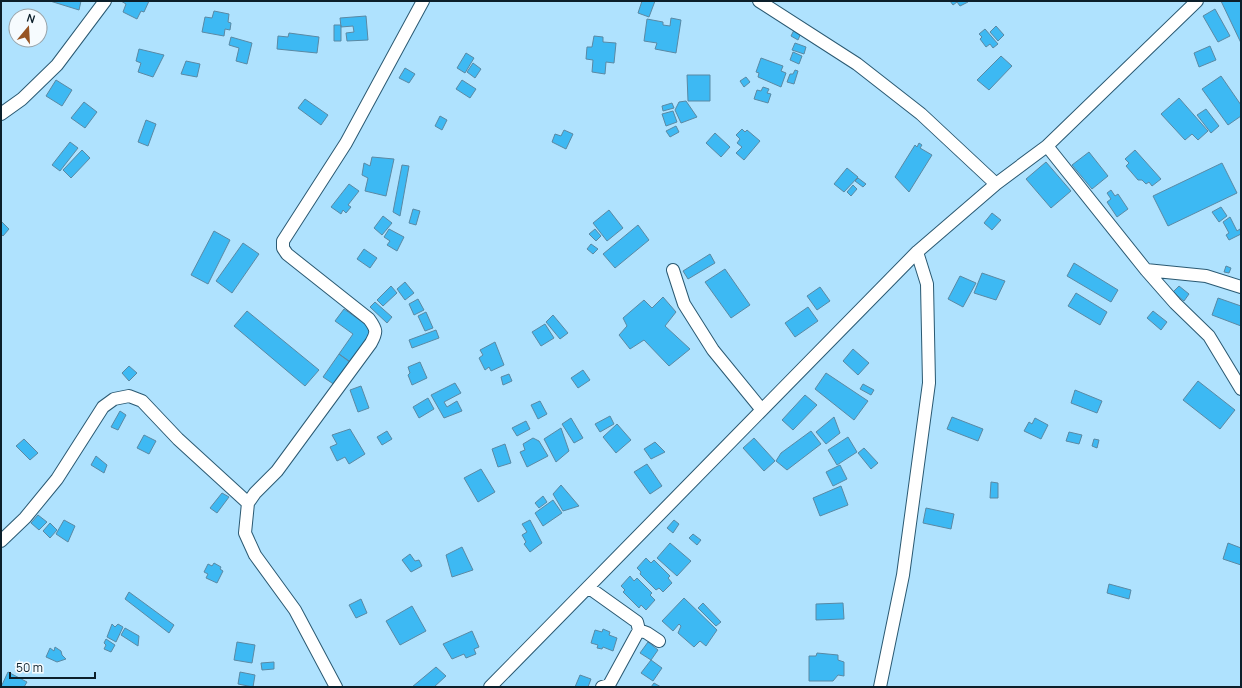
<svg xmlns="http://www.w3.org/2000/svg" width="1242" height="688" viewBox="0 0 1242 688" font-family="Manrope,sans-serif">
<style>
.building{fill:#3db9f3;stroke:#5a89a4}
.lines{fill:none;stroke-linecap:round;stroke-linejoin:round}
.minor-casing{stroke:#2a5972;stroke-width:14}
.minor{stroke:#fff;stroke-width:12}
</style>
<rect width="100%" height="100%" fill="#afe2fe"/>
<path class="building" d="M 50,1 L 81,1 L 79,10 Z
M 121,1 L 149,1 L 144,12 L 141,11 L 137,19 L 123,12 L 126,4 Z
M 642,1 L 655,1 L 649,17 L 638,13 Z
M 950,1 L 967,1 L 968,2 L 960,6 L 957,2 L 953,5 Z
M 1221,1 L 1241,1 L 1241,43 Z
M 1215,9 L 1230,36 L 1218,42 L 1203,16 Z
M 214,11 L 229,14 L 228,22 L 231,23 L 230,30 L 225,29 L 224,36 L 202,32 L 205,17 L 212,18 Z
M 366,16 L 368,40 L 347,41 L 346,33 L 354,32 L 353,26 L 341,27 L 340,18 Z
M 671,18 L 681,20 L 676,53 L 655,49 L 657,43 L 644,41 L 647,19 L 663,22 L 663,25 L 670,26 Z
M 334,25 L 341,25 L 341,41 L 334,41 Z
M 996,26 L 1004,35 L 998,41 L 990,32 Z
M 985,29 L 998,44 L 993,48 L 990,44 L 986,47 L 980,39 L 982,37 L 979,34 Z
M 794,30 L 801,33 L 798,40 L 791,36 Z
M 289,33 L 319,37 L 317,53 L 277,49 L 278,36 L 288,37 Z
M 594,36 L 603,37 L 603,42 L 616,43 L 614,63 L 606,62 L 605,74 L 592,72 L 593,60 L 586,59 L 587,47 L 592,47 Z
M 231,37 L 252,43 L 247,64 L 236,61 L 239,48 L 229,45 Z
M 795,43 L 806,47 L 804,54 L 792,50 Z
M 1210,46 L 1216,60 L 1199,67 L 1194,53 Z
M 139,49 L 164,55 L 153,77 L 138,72 L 141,63 L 136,61 Z
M 793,52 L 802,56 L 799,64 L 790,60 Z
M 466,53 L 474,58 L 465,73 L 457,68 Z
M 1001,56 L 1012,66 L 989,90 L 977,80 Z
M 761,58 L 783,66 L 781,71 L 786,73 L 781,87 L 758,77 L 759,73 L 756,72 Z
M 186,61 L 200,64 L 197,77 L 181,74 Z
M 473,63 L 481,69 L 475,78 L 467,72 Z
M 405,68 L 415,74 L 409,83 L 399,78 Z
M 795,70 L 798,71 L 794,84 L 787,82 L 790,74 L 793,74 Z
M 687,75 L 710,75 L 710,101 L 688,101 Z
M 1221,76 L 1241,105 L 1241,116 L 1228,125 L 1202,89 Z
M 746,77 L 750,82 L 744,87 L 740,81 Z
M 56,80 L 72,90 L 62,106 L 46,96 Z
M 462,80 L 476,89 L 470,98 L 456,89 Z
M 763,87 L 769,89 L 767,93 L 771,94 L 768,103 L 754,99 L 757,90 L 761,91 Z
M 1179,98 L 1208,131 L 1198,140 L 1192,134 L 1185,140 L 1161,114 Z
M 305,99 L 328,115 L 321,125 L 298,108 Z
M 686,101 L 697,117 L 681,123 L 675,110 L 679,102 Z
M 84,102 L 97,112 L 85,128 L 71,118 Z
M 672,103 L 674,108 L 663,111 L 662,106 Z
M 1206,109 L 1219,126 L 1211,133 L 1197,115 Z
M 673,111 L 677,122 L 666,126 L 662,114 Z
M 440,116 L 447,120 L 442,130 L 435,126 Z
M 146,120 L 156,124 L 148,146 L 138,142 Z
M 676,126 L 679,132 L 670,137 L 666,131 Z
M 742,129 L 745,132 L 747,130 L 760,141 L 744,160 L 736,153 L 742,147 L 737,143 L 740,139 L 736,135 Z
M 564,130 L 573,134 L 566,149 L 552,142 L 555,134 L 561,136 Z
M 715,133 L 730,147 L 721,157 L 706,143 Z
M 70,142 L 78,148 L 60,171 L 52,165 Z
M 919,143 L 922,145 L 920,148 L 932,155 L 909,192 L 895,177 L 915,145 L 917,147 Z
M 82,150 L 90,158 L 71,178 L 63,170 Z
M 1135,150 L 1161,179 L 1152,186 L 1149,182 L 1146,184 L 1142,180 L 1138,180 L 1126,166 L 1129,163 L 1125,159 Z
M 1089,152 L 1108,176 L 1092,189 L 1072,165 Z
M 372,157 L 394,159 L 386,196 L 365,191 L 368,178 L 362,175 L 364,163 L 370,166 Z
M 1046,162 L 1071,191 L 1051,208 L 1026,179 Z
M 1222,163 L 1237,193 L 1168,226 L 1153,196 Z
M 402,165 L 409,166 L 400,216 L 393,212 Z
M 847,168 L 858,177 L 844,192 L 834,184 Z
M 858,178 L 866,184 L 863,187 L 855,181 Z
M 349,184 L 359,191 L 348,205 L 351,207 L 346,213 L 343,210 L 341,214 L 331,207 Z
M 853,185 L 857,189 L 851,196 L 847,192 Z
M 1111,190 L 1115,196 L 1118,194 L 1128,209 L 1117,217 L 1107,202 L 1111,199 L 1107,193 Z
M 1221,207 L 1227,216 L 1219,222 L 1212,212 Z
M 413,209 L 420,211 L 416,225 L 409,223 Z
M 609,210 L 623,228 L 607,241 L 593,223 Z
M 992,213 L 1001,220 L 992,230 L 984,223 Z
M 383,216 L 392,223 L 382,235 L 374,228 Z
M 1230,217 L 1237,231 L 1240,229 L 1241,234 L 1229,240 L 1226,235 L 1229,233 L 1223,222 Z
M 1,221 L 9,229 L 3,236 L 1,234 Z
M 638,225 L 649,240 L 615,268 L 603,254 Z
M 389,229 L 404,237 L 397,251 L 387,245 L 390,241 L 384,237 Z
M 595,229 L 601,236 L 596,241 L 589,234 Z
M 214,231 L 230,240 L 208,284 L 191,275 Z
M 243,243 L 259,254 L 232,293 L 216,281 Z
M 591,244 L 598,249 L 593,254 L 587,249 Z
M 364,249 L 377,258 L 370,268 L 357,259 Z
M 710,254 L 715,263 L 688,279 L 683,271 Z
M 1074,263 L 1118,290 L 1111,302 L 1067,276 Z
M 1226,266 L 1231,268 L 1229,273 L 1224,272 Z
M 725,269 L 750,305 L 731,318 L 705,282 Z
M 982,273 L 1005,281 L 996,300 L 974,293 Z
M 960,276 L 976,283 L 963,307 L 948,299 Z
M 405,282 L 414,293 L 405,300 L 397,289 Z
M 391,286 L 397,293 L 383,306 L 377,300 Z
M 1179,286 L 1189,294 L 1184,301 L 1173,292 Z
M 820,287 L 830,301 L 817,310 L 807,296 Z
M 1076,293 L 1107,312 L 1100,325 L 1068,306 Z
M 663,297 L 676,312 L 665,326 L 690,349 L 669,366 L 644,340 L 630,349 L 619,335 L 627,326 L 623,318 L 644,300 L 652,308 Z
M 1218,298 L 1241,306 L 1241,326 L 1212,315 Z
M 418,299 L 424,310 L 414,315 L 409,304 Z
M 375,302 L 392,317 L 387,323 L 370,307 Z
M 808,307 L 818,321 L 795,337 L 785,323 Z
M 344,309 L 375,331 L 352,363 L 339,354 L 353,334 L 335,321 Z
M 247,311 L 319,370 L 305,386 L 234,326 Z
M 1153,311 L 1167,322 L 1161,330 L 1147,318 Z
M 426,312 L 433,328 L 425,331 L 418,316 Z
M 553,315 L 568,333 L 560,339 L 546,322 Z
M 545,324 L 554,338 L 541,346 L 532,332 Z
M 436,330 L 439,338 L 412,348 L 409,340 Z
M 495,342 L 504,365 L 491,371 L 489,367 L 485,370 L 479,358 L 483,355 L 480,350 Z
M 853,349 L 869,363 L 858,375 L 843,361 Z
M 339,354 L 351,363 L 335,385 L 323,377 Z
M 420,362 L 427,378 L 412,385 L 408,375 L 410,373 L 408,367 Z
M 129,366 L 137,373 L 129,381 L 122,373 Z
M 583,370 L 590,380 L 578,388 L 571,378 Z
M 826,373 L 868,401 L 854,420 L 815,389 Z
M 509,374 L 512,381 L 503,385 L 501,377 Z
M 1198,381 L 1235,410 L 1220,429 L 1183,400 Z
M 455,383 L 461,393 L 444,402 L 447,407 L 457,401 L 462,411 L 444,418 L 431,395 Z
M 863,384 L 874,390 L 871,395 L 860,389 Z
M 361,386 L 369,408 L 358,412 L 350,390 Z
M 1075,390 L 1102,401 L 1097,413 L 1071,403 Z
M 805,395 L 817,405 L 793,430 L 782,420 Z
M 428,398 L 434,409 L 419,418 L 413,407 Z
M 540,401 L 547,414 L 538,419 L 531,405 Z
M 120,411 L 126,415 L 118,430 L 111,427 Z
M 610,416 L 614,424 L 600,432 L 595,424 Z
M 834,417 L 840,433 L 826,444 L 816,432 Z
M 952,417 L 983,429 L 978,441 L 947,429 Z
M 571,418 L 583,438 L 574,443 L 562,424 Z
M 1035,418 L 1048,425 L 1041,439 L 1024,431 L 1029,422 L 1032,424 Z
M 526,421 L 530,429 L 517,436 L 512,428 Z
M 617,424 L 631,440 L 616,453 L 603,437 Z
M 561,428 L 569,451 L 556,462 L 544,439 Z
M 350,429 L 365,454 L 349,464 L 345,457 L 337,461 L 330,447 L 337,444 L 332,435 Z
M 387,431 L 392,439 L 382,445 L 377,437 Z
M 811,431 L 821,444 L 787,470 L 776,461 L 781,453 Z
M 1069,432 L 1082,435 L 1079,444 L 1066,441 Z
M 144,435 L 156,441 L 149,454 L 137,448 Z
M 848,437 L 857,452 L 837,465 L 828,450 Z
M 533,438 L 539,441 L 548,456 L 527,467 L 520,452 L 525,450 L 523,444 Z
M 754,438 L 775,461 L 764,471 L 743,448 Z
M 24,439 L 38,453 L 30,460 L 16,446 Z
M 1094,439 L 1099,440 L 1097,448 L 1092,446 Z
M 655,442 L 665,452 L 651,459 L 644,449 Z
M 505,444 L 511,463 L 498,467 L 492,449 Z
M 864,448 L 878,463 L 871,469 L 858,453 Z
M 96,456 L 107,465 L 104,473 L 91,465 Z
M 647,464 L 662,486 L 650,494 L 634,472 Z
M 840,465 L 847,479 L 833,486 L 826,472 Z
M 481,469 L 495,492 L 478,502 L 464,478 Z
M 991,482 L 998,483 L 998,498 L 990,498 Z
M 561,485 L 579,506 L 563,511 L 553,494 Z
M 841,486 L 848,505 L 820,516 L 813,498 Z
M 222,493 L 229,497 L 217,513 L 210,508 Z
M 543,496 L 547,502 L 539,508 L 535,503 Z
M 553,500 L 562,513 L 543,526 L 535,513 Z
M 926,508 L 954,514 L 951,529 L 923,523 Z
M 38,515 L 47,522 L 39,530 L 31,523 Z
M 64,520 L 75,526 L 68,542 L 56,534 Z
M 530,520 L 542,543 L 530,552 L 524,544 L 526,542 L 522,535 L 527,532 L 522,524 Z
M 674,520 L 679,524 L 673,533 L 667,528 Z
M 50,523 L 57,530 L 50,538 L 43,531 Z
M 693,534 L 701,540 L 697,545 L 689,538 Z
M 670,543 L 691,561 L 677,576 L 657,558 Z
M 1228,543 L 1241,548 L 1241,565 L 1223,559 Z
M 462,547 L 473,570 L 452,577 L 446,555 Z
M 410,554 L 415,561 L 419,560 L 422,566 L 411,572 L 402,560 Z
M 646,558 L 651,563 L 654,560 L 670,576 L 668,578 L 672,583 L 663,592 L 659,588 L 656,590 L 640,574 L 641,572 L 637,568 Z
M 214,563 L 221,567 L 220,569 L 223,571 L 217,583 L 206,578 L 208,574 L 204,572 L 208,564 L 212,566 Z
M 630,576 L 634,581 L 637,578 L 652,593 L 650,595 L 655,600 L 646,610 L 641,605 L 639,608 L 623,592 L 625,590 L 621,586 Z
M 1109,584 L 1131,590 L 1129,599 L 1107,593 Z
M 129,592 L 174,625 L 169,633 L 125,599 Z
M 684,598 L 717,630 L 706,646 L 700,641 L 694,647 L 678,633 L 681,626 L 679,624 L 673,631 L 662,621 Z
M 361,599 L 367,613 L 356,618 L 349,605 Z
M 703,603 L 721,622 L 716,626 L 698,608 Z
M 843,603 L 844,619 L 816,620 L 816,604 Z
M 412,606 L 426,631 L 400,645 L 386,621 Z
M 112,624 L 115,627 L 118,624 L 123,627 L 116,642 L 107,637 Z
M 125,628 L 139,636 L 138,646 L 121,635 Z
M 603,629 L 610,632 L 609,635 L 617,638 L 613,651 L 603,647 L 602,649 L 597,648 L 598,645 L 591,643 L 595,630 L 602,632 Z
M 472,631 L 479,647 L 474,649 L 476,654 L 466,658 L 464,654 L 452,659 L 443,644 Z
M 106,639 L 115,645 L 111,652 L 104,649 L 106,645 L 104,643 Z
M 237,642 L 255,645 L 252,663 L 234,660 Z
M 648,642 L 658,650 L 651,660 L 640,653 Z
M 55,647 L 61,651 L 62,655 L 66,659 L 57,662 L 46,657 L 50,648 L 54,651 Z
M 817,653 L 838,655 L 838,660 L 844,662 L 844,676 L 838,675 L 833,681 L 809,681 L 809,656 L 816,656 Z
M 651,660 L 662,668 L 653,681 L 641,673 Z
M 274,662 L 274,669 L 262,670 L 261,663 Z
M 436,667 L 446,676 L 434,687 L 412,687 Z
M 8,672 L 27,682 L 24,687 L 1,687 Z
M 240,672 L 255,675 L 253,687 L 238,684 Z
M 580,675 L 591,679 L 588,687 L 575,687 Z
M 654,683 L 661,687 L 651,687 Z"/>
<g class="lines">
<g class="minor-casing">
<path id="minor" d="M 759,1 L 857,64 L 921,114 L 996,184
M 1,114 L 22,99 L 57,65 L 105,1
M 1047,146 L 1146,270 L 1175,303 L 1209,336 L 1241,389
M 673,270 L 684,304 L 713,350 L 762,410
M 1146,270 L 1206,276 L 1241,287
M 1,541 L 25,518 L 57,479 L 103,407 L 114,399 L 129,396 L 142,401 L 178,439 L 248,503
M 588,587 L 637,622 L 639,630 L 647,633 L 659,641
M 336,687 L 295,610 L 255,555 L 245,533 L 248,503 L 255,493 L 277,471 L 371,343 C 377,332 377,330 369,319 L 287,254 L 283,248 L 283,241 L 346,143 L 423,1
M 490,687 L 917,252 L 996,184 L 1047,146 L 1197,1
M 602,687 L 609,685 L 639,630
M 880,687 L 903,575 L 929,383 L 927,284 L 917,252"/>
</g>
<use href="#minor" class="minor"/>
</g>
<rect width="1242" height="688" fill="none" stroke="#0c1f2a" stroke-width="4"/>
<g transform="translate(28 28) rotate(18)"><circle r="19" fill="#f6fbfe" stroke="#98a3a9"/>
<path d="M0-3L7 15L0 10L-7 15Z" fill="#975423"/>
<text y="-6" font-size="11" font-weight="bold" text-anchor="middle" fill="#0c1f2a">N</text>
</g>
<path d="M10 672v6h85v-6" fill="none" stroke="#0c1f2a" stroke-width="2"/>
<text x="16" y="672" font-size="12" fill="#0c1f2a" stroke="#f6fbfe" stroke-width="3" paint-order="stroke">50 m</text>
</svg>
